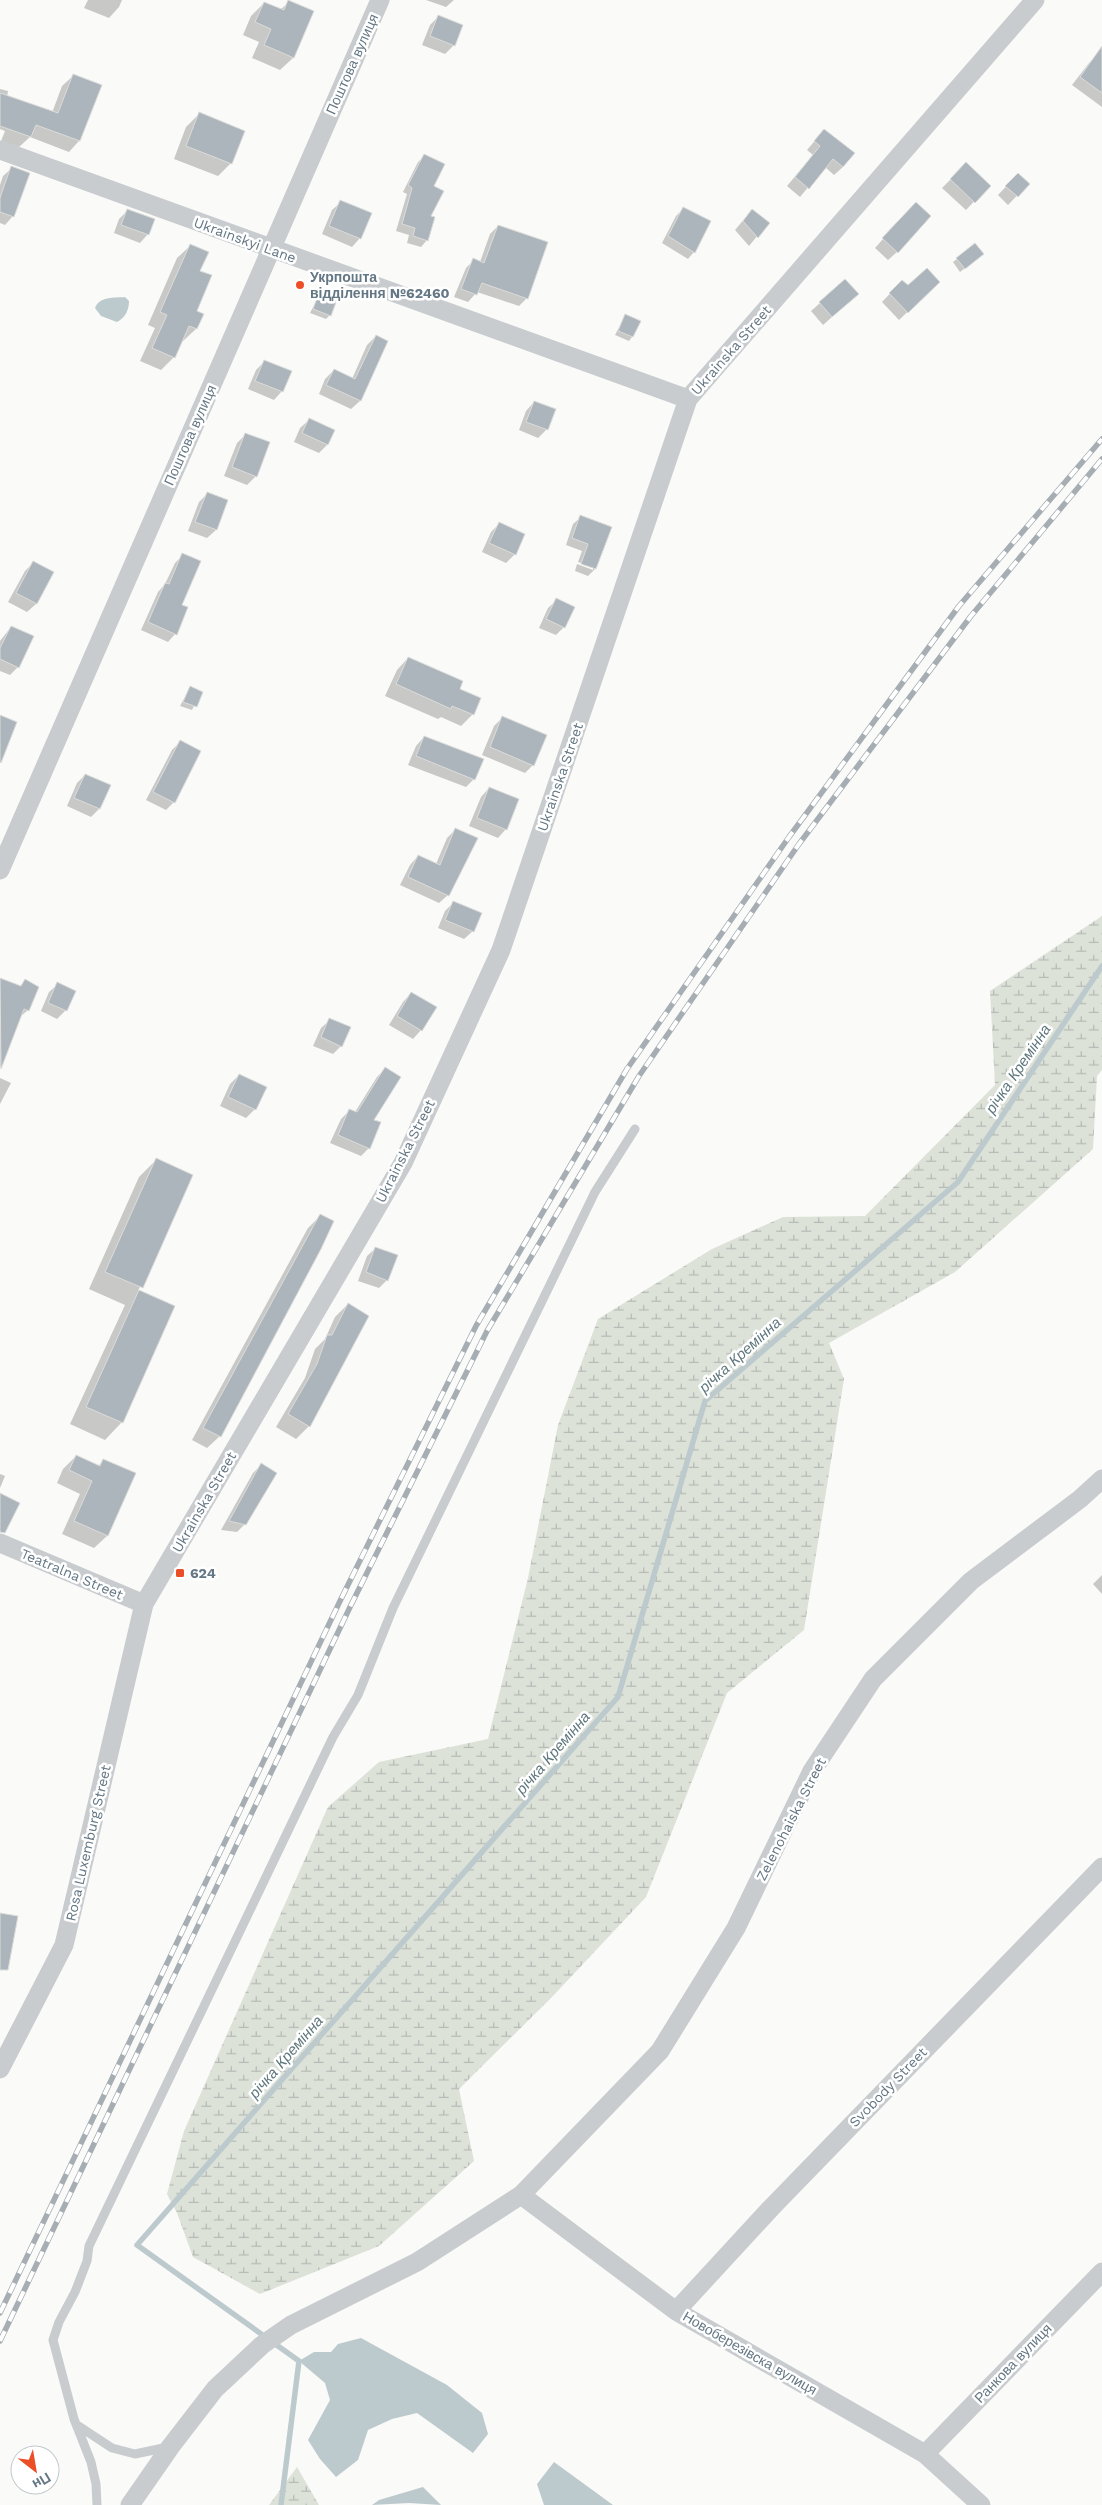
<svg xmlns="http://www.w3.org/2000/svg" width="1102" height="2505" viewBox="0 0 1102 2505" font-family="'Work Sans',sans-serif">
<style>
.wetland{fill:url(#wetland-marsh)}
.water{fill:#bdcacd}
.shadow{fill:#0003}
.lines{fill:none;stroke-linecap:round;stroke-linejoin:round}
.stream{stroke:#bdcacd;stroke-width:5.5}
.building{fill:#acb5bb;stroke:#dcdcda}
.lane{stroke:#c8cccf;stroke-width:9}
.street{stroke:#c8cccf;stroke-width:19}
.rail-casing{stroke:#a6aeb3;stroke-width:5.5}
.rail{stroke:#fff;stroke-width:4;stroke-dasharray:11;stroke-linecap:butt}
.poi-dot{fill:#eb4f27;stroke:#fff;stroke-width:2}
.labels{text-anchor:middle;stroke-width:5;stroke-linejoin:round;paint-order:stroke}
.street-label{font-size:14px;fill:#647784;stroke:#fff}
.poi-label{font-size:14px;font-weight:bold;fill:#647784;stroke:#fff;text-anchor:start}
.water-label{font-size:15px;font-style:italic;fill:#5e767d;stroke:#fff}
</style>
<defs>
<pattern id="wetland-marsh" width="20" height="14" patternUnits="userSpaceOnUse" patternTransform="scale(1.25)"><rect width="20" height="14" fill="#dce2d8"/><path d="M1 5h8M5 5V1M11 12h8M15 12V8" fill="none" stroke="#b6bcb5"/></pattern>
</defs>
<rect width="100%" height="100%" fill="#fafaf8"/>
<path class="wetland" d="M 1102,916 L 1102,1070 L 1097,1076 L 1093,1149 L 955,1272 L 829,1343 L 844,1379 L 804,1630 L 727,1693 L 646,1897 L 551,1998 L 459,2089 L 474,2161 L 379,2246 L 260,2294 L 193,2257 L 177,2213 L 167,2194 L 184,2131 L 328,1807 L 379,1762 L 488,1739 L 528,1578 L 558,1425 L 598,1319 L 712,1249 L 783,1217 L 865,1216 L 995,1085 L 990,991 Z
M 297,2467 L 319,2505 L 269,2505 Z"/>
<path class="water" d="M 125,297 L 129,301 C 129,310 125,318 117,322 L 101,316 L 95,308 C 100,296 114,298 125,297 Z
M 361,2338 L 447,2385 L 482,2413 L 488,2434 L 473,2453 L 417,2413 L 392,2419 L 368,2430 L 358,2460 L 336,2477 L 320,2459 L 308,2440 L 330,2400 L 325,2383 L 299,2361 L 314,2352 L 331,2352 L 338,2344 Z
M 554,2462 L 613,2505 L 544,2505 L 537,2484 Z
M 423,2487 L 441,2505 L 409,2503 L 372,2505 L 379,2500 Z"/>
<path class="shadow" d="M 88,0 L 122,0 L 119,7 L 109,18 L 84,8 Z
M 426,0 L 454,0 L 446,7 Z
M 289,2 L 313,12 L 293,58 L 280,70 L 252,58 L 259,42 L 243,35 L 251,16 L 264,3 L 280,10 Z
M 438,17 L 454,45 L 445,54 L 422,45 L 430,25 Z
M 1102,51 L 1102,107 L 1072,85 L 1089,63 Z
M 73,76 L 79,141 L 69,152 L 30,137 L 19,147 L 1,141 L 5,131 L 0,129 L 0,89 L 8,91 L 7,97 L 52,113 L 62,86 Z
M 199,114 L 231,163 L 218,176 L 174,159 L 186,127 Z
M 824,130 L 843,167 L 834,175 L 825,167 L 800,197 L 787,186 L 813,155 L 807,150 Z
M 425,156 L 432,186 L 427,240 L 421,247 L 407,243 L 409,235 L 396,231 L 407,194 L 403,192 L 418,162 Z
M 966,164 L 989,186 L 966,210 L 942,188 Z
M 12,168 L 13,216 L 5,225 L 0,223 L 0,185 L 3,176 Z
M 1018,174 L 1028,184 L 1008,205 L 998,195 Z
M 341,202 L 360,238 L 352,247 L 322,234 L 332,210 Z
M 683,209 L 694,252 L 688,259 L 662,243 L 676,216 Z
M 752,210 L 768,223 L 749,246 L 735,230 Z
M 127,211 L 148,234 L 140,243 L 114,233 L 119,219 Z
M 907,212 L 897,252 L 888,260 L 875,248 Z
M 498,226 L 527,298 L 519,306 L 477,292 L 468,302 L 454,297 L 466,268 L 474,260 L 480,262 L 490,234 Z
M 190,246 L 199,271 L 195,312 L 196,329 L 183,341 L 181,340 L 174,357 L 161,370 L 140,361 L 155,328 L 148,325 L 177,258 Z
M 978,258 L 960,272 L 953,262 L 957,259 Z
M 902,281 L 908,287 L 939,282 L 899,320 L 882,302 Z
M 321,292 L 330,315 L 326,319 L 310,313 Z
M 849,302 L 823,325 L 811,311 L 820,303 Z
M 625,316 L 632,337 L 629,341 L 615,335 Z
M 376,336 L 387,341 L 360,401 L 351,409 L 319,394 L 325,379 L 334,370 L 352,379 L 367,345 Z
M 264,362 L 282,391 L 274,400 L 248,389 L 256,370 Z
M 534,402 L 547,429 L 538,438 L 519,430 L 526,411 Z
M 309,420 L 333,431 L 327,445 L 319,453 L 294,442 L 300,428 Z
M 246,434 L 256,476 L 247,485 L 224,476 L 237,443 Z
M 207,494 L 227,501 L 216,530 L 207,538 L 188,531 L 199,502 Z
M 581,517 L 595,569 L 588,576 L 575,571 L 577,564 L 593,570 L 593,567 L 578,562 L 582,551 L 566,545 L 573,524 Z
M 499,524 L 515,554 L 506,563 L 482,552 L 491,532 Z
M 183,555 L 181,605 L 175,634 L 168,642 L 141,630 L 158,592 L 165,584 L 175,563 Z
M 33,563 L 52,573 L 36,604 L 27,612 L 8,602 L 25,571 Z
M 557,600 L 564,627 L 556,635 L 539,628 L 548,608 Z
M 11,627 L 18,667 L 10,675 L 0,671 L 0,641 Z
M 408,658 L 473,714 L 461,726 L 441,717 L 438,719 L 385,696 L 397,670 Z
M 190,688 L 201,692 L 192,710 L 180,706 Z
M 502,718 L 533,765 L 525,773 L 482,755 L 494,726 Z
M 424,737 L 474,779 L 466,787 L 408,765 L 416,746 Z
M 180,742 L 174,802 L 166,810 L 146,800 L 172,750 Z
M 85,775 L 99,809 L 91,817 L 67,806 L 77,783 Z
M 489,788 L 506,829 L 498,838 L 469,826 L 481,797 Z
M 455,830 L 448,895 L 439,903 L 400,885 L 410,865 L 418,856 L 436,864 L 447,838 Z
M 453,903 L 473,931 L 464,939 L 438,928 L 445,911 Z
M 2,980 L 19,987 L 25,981 L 28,1010 L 19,1018 L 0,1068 Z
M 58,984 L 66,1010 L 57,1019 L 41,1011 L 49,992 Z
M 411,993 L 435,1007 L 421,1030 L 413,1039 L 389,1025 L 403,1002 Z
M 330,1020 L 341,1046 L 333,1054 L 313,1046 L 321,1028 Z
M 385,1069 L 373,1120 L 369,1148 L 361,1156 L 330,1143 L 341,1119 L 350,1110 L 355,1112 L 377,1077 Z
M 239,1075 L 265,1088 L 255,1109 L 246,1118 L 220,1106 L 230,1084 Z
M 0,1078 L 11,1083 L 0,1104 Z
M 156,1160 L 191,1175 L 138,1291 L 173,1307 L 122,1422 L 105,1440 L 70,1424 L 125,1305 L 89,1289 L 139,1177 Z
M 320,1216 L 220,1436 L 207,1448 L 192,1440 L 308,1228 Z
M 376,1248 L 387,1280 L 379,1288 L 358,1281 L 367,1256 Z
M 348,1304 L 367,1316 L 309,1426 L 296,1439 L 276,1427 L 305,1378 L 315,1349 L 325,1339 L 335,1317 Z
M 76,1456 L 98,1466 L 104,1460 L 134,1474 L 107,1536 L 94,1548 L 62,1534 L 80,1494 L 57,1483 L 63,1469 Z
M 261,1465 L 245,1524 L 237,1532 L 221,1530 L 253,1473 Z
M 0,1474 L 5,1476 L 0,1488 Z
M 1102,1575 L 1102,1594 L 1093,1584 Z"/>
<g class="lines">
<path class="stream" d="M 281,2505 L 299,2361 L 137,2245 L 618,1697 L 705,1401 L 958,1182 L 1102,966"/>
</g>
<path class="building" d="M 288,0 L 314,11 L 294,58 L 264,45 L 271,29 L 255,22 L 264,2 L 284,10 Z
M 438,15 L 463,25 L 455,46 L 430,36 Z
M 1102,46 L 1102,93 L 1080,77 Z
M 73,74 L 102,85 L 80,141 L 36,125 L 31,137 L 0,126 L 0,93 L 58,113 Z
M 199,112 L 245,131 L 232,164 L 186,146 Z
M 824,129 L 855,153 L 843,167 L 833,159 L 809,189 L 795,177 L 820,146 L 814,141 Z
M 424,154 L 445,164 L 434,186 L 444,191 L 431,216 L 435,217 L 428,241 L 413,236 L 415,228 L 402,224 L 412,188 L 408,185 Z
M 966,162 L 991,186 L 975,203 L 950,179 Z
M 11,166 L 30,173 L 14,217 L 0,212 L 0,198 Z
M 1018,173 L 1030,184 L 1018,197 L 1005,186 Z
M 340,200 L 372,213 L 361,239 L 329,226 Z
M 916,202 L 931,216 L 898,253 L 882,238 Z
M 683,207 L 711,221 L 695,253 L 668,236 Z
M 127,209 L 155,219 L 149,235 L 121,225 Z
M 752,209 L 770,223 L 758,238 L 743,221 Z
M 498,225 L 548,242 L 528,299 L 482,283 L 477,295 L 461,289 L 473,258 L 484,263 Z
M 975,243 L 984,254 L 965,269 L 956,258 Z
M 190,244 L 209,252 L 200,271 L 212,275 L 197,311 L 204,314 L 197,329 L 189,326 L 175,358 L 152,348 L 167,315 L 160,312 Z
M 927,268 L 940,282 L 908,313 L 889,293 L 902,280 L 908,285 Z
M 845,279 L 859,294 L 832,317 L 819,302 Z
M 320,290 L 338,297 L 331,316 L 313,309 Z
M 625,314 L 641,321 L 633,337 L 618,331 Z
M 376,335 L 388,341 L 361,401 L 326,385 L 334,369 L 355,379 Z
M 264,360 L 292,371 L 283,392 L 255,381 Z
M 534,401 L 556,409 L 548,430 L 526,422 Z
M 309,418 L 335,430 L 328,445 L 302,433 Z
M 245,433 L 270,442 L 257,477 L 232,467 Z
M 207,492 L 228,500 L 217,530 L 195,522 Z
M 580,515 L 612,527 L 596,569 L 581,564 L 588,544 L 572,538 Z
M 499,522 L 525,534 L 516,555 L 489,543 Z
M 182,553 L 201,561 L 182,605 L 188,607 L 177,635 L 148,622 L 165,583 L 169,584 Z
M 33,561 L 54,572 L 37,604 L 16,593 Z
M 556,598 L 575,607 L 565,628 L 546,619 Z
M 11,626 L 34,636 L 19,668 L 0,659 L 0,648 Z
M 408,657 L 463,681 L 460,689 L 481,698 L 474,715 L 452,706 L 451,709 L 396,684 Z
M 190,686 L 203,692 L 197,707 L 183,702 Z
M 0,715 L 17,722 L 1,763 L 0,762 Z
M 502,716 L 547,735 L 534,766 L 490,747 Z
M 424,736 L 484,759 L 475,780 L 416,756 Z
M 180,740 L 201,751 L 175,803 L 153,792 Z
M 85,774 L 111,785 L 100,809 L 74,798 Z
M 489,787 L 519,799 L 507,830 L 477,818 Z
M 455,828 L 478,838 L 449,896 L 408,877 L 418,855 L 440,865 Z
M 453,901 L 482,913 L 474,932 L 445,920 Z
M 0,978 L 21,986 L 25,979 L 39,987 L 29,1011 L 24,1009 L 1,1069 Z
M 57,982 L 76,991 L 67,1011 L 48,1003 Z
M 411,992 L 437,1007 L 422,1031 L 397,1016 Z
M 329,1018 L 351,1027 L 342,1047 L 321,1037 Z
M 385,1067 L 401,1077 L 374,1120 L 381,1122 L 370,1149 L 338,1135 L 349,1109 L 357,1112 Z
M 239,1074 L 267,1087 L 256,1110 L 228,1097 Z
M 156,1158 L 193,1175 L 143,1288 L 105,1272 Z
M 320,1214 L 334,1221 L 321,1249 L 221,1437 L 203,1428 Z
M 375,1247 L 398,1255 L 388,1281 L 366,1272 Z
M 139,1290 L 175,1306 L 123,1423 L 86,1407 Z
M 348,1303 L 369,1316 L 310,1427 L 288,1414 L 317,1364 L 327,1335 L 332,1335 Z
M 76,1455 L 100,1466 L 103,1459 L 136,1473 L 108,1536 L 74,1521 L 92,1481 L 69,1470 Z
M 261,1463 L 277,1473 L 246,1525 L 229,1521 Z
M 0,1493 L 20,1503 L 5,1533 L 0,1532 Z
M 0,1913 L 18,1916 L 8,1970 L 0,1970 Z"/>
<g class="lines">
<path class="lane" d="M 77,2425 L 112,2448 L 135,2454 L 168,2447
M 97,2505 L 96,2484 L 91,2462 L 74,2419 L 53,2340 L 59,2322 L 75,2292 L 87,2261 L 89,2246 L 333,1737 L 358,1695 L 393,1608 L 595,1192 L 635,1129"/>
<path class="street" d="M 0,150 L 688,399
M 0,870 L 380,0
M 0,1543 L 144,1604
M 0,2069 L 64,1945 L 144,1604 L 403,1163 L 501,950 L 688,399 L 1035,0
M 521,2195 L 676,2311 L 925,2454 L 981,2505
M 676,2311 L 771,2208 L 1102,1867
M 925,2454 L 1102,2272
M 130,2505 L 171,2446 L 215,2389 L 262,2345 L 291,2325 L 417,2262 L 521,2195 L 660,2051 L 736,1928 L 812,1771 L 873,1679 L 971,1581 L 1080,1499 L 1102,1479"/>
<g class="rail-casing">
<path id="rail" d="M 0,2313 L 341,1599 L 476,1326 L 627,1069 L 789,837 L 959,606 L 1102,439
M 0,2341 L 351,1605 L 487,1331 L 639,1076 L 799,844 L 971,616 L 1102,459"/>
</g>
<use href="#rail" class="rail"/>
</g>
<g class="poi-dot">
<circle cx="300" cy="285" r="5"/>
<rect x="175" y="1568" width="10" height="10" rx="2.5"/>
</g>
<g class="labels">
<g class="street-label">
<text transform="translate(352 64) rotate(-66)" y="5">Поштова вулиця</text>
<text transform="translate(245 240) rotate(20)" y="5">Ukrainskyi Lane</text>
<text transform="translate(731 350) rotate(-49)" y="5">Ukrainska Street</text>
<text transform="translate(190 435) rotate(-66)" y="5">Поштова вулиця</text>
<text transform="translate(560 777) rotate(-71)" y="5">Ukrainska Street</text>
<text transform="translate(405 1151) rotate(-63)" y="5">Ukrainska Street</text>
<text transform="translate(204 1502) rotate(-60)" y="5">Ukrainska Street</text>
<text transform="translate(72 1574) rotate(23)" y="5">Teatralna Street</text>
<text transform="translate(791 1819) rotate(-63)" y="5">Zelenohaiska Street</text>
<text transform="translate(88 1843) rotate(-77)" y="5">Rosa Luxemburg Street</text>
<text transform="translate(888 2087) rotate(-46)" y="5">Svobody Street</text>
<text transform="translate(750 2353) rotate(30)" y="5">Новоберезівска вулиця</text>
<text transform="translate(1013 2363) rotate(-46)" y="5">Ранкова вулиця</text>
</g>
<g class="poi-label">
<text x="310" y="282">Укрпошта<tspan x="310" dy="16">відділення №62460</tspan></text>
<text x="190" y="1578">624</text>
</g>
<g class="water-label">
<text transform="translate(1018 1069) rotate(-56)" y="5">річка Кремінна</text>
<text transform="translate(740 1355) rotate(-42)" y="5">річка Кремінна</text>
<text transform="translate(553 1753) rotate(-49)" y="5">річка Кремінна</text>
<text transform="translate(286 2057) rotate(-49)" y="5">річка Кремінна</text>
</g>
</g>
<g transform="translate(35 2470) rotate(149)"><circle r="24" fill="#ffffff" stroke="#c1c9ce"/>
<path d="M0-4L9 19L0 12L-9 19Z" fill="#eb4f27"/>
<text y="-8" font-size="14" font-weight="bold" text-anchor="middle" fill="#647784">Пн</text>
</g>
</svg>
